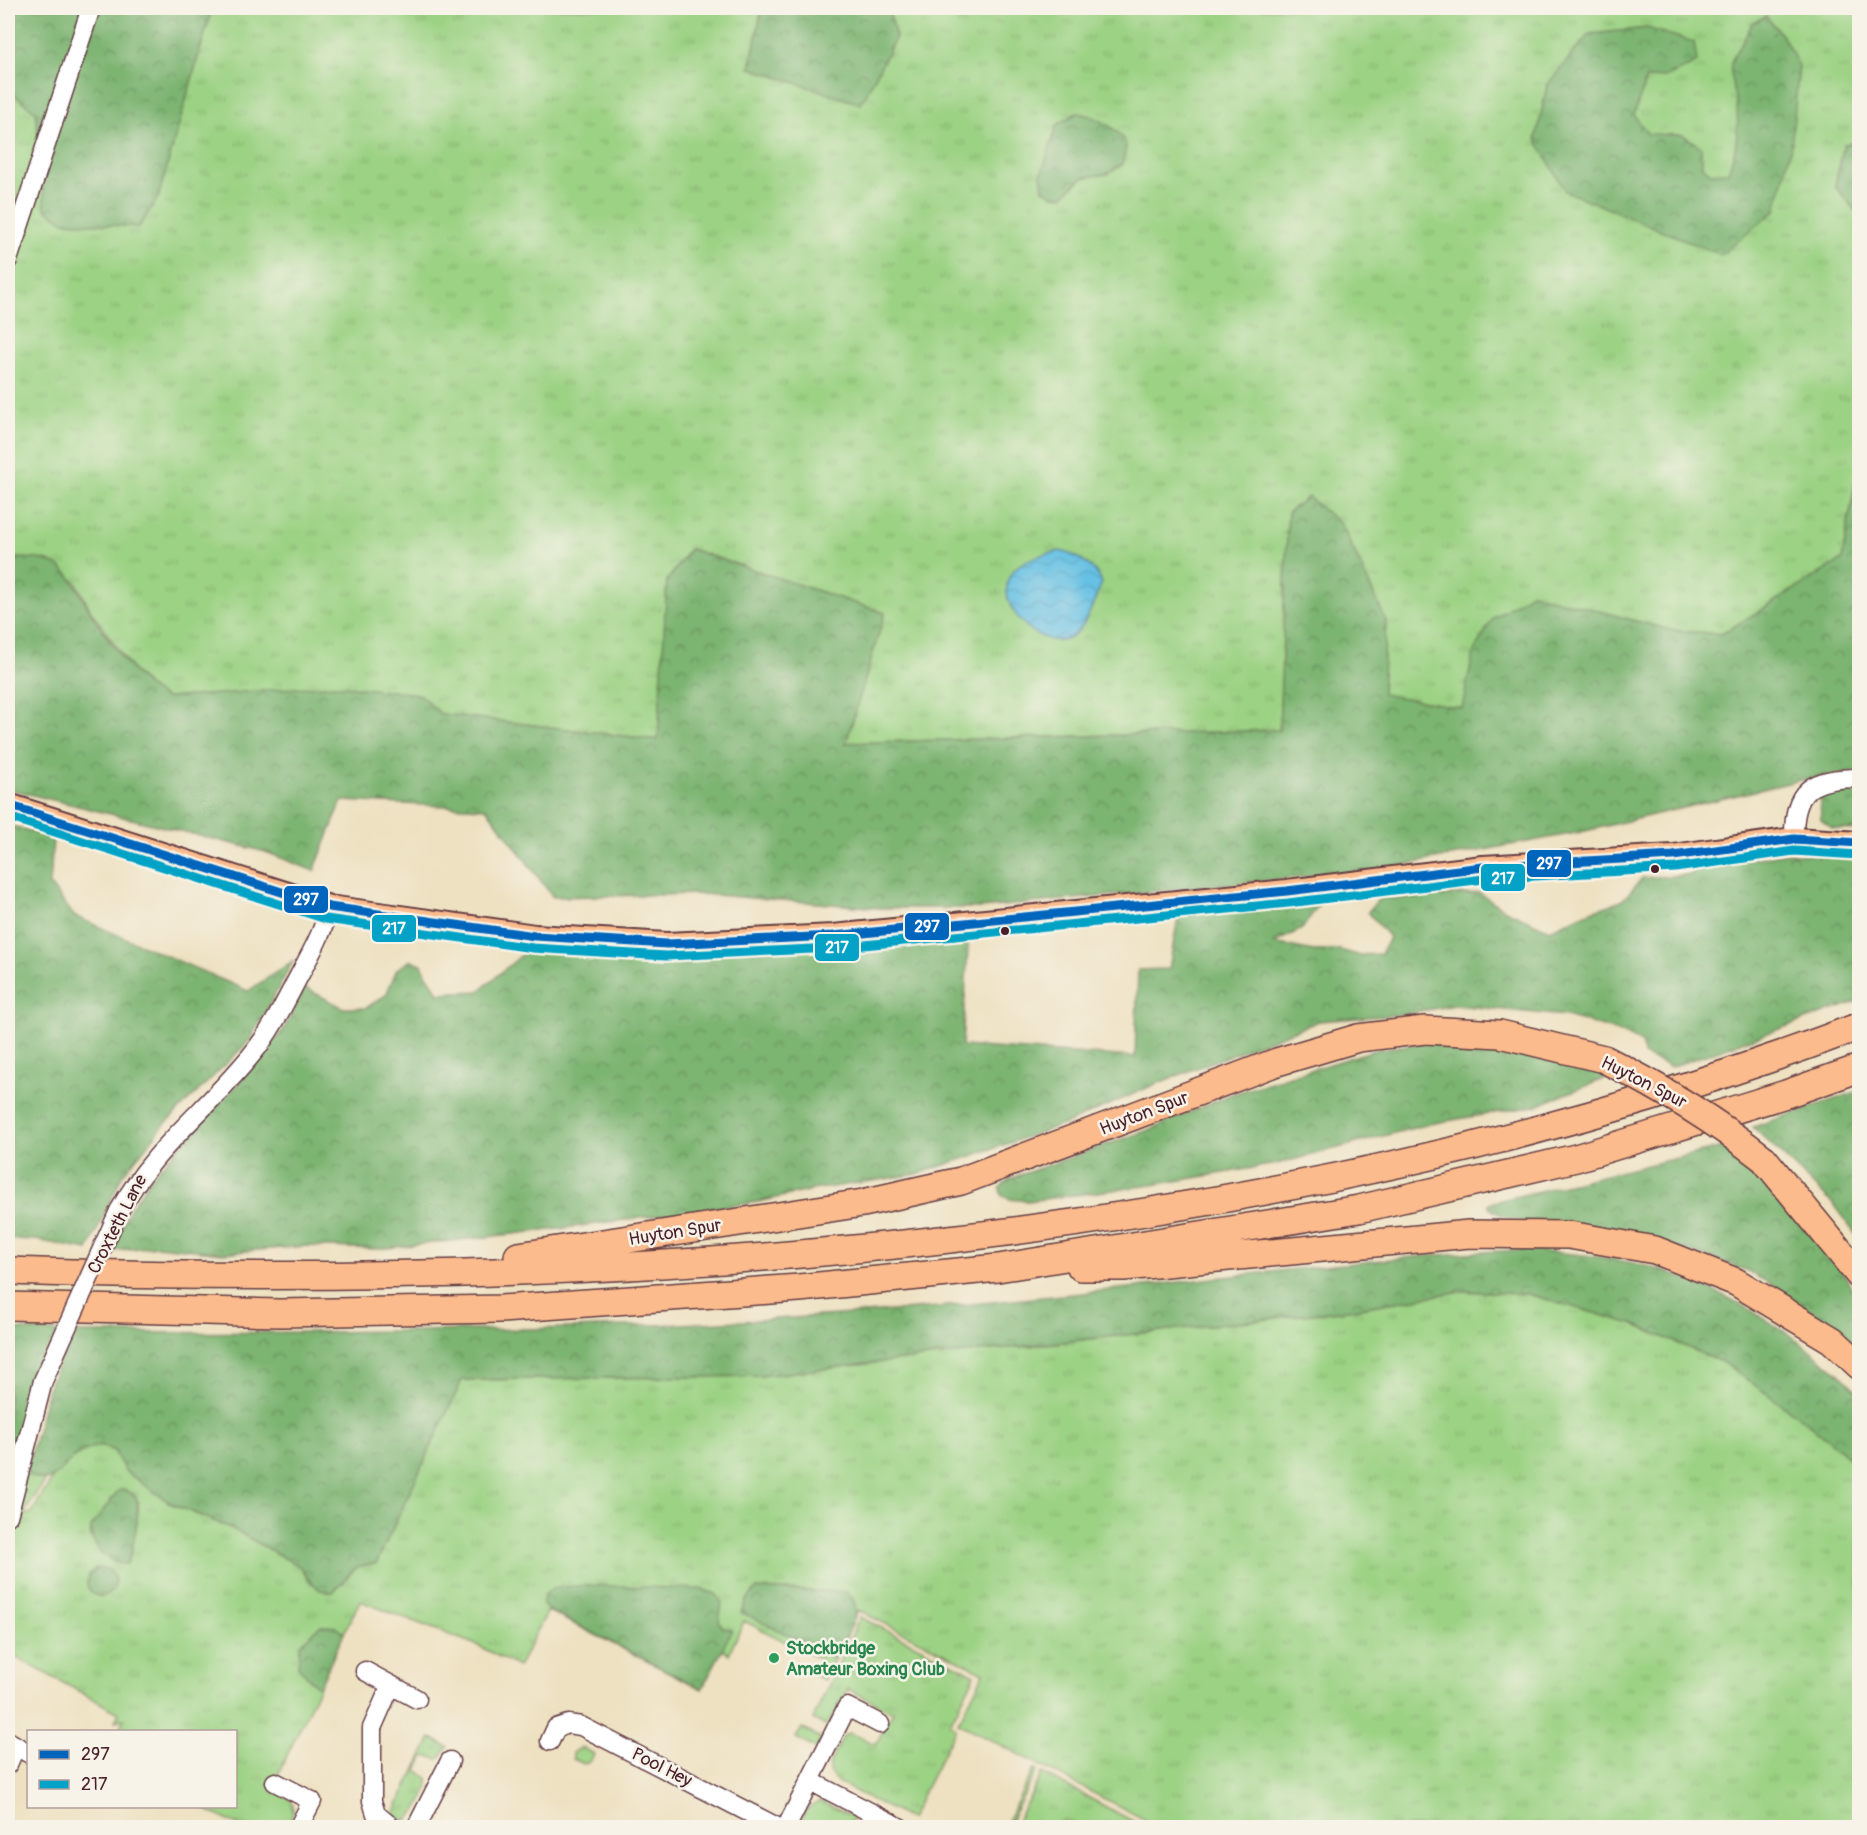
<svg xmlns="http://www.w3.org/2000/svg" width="1867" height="1835" viewBox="0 0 1867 1835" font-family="Pangolin,sans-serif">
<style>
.grass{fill:url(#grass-tufts);stroke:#727857;stroke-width:1.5;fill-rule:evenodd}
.forest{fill:url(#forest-crowns);stroke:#636a4e;stroke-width:1.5}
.water{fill:url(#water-waves);stroke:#587088;stroke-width:1.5}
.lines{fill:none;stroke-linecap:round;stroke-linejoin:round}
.minor-casing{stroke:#633c42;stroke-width:21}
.major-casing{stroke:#633c42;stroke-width:26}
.highway-casing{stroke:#633c42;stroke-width:30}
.minor{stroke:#fff;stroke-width:18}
.major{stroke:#fbbb8d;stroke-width:22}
.highway{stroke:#fbbb8d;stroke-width:27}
.minor-bridge-casing{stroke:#633c42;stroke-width:21;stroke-linecap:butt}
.highway-bridge-casing{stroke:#633c42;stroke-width:30;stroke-linecap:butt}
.minor-bridge{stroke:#fff;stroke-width:18}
.highway-bridge{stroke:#fbbb8d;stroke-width:27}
.bus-1-casing{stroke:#f7f3e8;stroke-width:14}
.bus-2-casing{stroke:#f7f3e8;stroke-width:14}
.bus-1{stroke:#0065bd;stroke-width:9}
.bus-2{stroke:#04a2c6;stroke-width:9}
.bus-dot{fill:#4a1f2b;stroke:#f7f3e8;stroke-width:2}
.leisure-dot{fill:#2e9e5b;stroke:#f7f3e8;stroke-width:2}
.labels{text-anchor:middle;stroke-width:5;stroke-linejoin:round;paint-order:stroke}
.street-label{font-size:18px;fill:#4a1f2b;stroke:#f7f3e8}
.leisure-label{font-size:18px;font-weight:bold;fill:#27864d;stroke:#f7f3e8;text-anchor:start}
.line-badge{stroke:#f7f3e8;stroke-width:2}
.badge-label{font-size:16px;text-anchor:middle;font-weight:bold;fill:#fff}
</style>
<defs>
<pattern id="grass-tufts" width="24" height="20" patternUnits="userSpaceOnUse" patternTransform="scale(1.5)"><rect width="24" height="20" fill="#9bd283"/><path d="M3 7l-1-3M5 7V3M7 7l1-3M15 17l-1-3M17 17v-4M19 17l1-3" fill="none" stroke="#87b471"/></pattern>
<pattern id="forest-crowns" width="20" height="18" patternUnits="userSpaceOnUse" patternTransform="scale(1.5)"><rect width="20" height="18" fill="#7cb471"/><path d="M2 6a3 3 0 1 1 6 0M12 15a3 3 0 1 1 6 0" fill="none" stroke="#68925d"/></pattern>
<pattern id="water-waves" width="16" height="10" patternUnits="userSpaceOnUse" patternTransform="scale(1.5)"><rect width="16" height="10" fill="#66c1e4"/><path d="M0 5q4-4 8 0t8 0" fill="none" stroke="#5aa5c4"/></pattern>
</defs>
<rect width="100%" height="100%" fill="#f7f3e8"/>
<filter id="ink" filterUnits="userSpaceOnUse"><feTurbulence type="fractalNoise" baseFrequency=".0167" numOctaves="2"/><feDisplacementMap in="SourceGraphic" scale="12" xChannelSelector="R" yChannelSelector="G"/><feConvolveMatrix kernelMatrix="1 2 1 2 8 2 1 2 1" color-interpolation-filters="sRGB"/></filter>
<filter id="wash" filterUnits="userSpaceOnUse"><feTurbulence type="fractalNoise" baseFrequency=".008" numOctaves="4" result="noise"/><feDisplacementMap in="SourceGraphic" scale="24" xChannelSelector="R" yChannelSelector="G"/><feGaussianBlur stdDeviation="1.35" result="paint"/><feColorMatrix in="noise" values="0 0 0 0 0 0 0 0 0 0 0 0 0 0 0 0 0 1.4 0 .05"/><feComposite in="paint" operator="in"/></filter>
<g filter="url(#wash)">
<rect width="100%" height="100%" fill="#eee1c1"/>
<path class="grass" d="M 212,8 L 762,8 L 750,68 L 896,37 L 888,8 L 1859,8 L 1859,143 L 1844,144 L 1835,186 L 1860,215 L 1859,461 L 1842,560 L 1722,634 L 1670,630 L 1531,593 L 1474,651 L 1463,708 L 1381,695 L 1386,621 L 1288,512 L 1280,730 L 846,743 L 884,613 L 690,549 L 667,581 L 659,740 L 441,714 L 419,694 L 166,698 L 154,692 L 134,672 L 91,611 L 76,582 L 44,560 L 8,558 L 8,276 L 42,172 L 158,198 Z
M 8,90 L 36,112 L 40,153 L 8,251 Z
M 1462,1291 L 1528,1294 L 1633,1324 L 1724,1363 L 1809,1424 L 1859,1466 L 1860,1809 L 1849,1827 L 1159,1827 L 958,1723 L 984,1673 L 858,1610 L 824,1680 L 814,1675 L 820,1659 L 744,1621 L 729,1654 L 722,1650 L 702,1689 L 548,1611 L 518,1667 L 479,1646 L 360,1601 L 344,1633 L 335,1626 L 309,1679 L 319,1688 L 273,1785 C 292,1801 300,1803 287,1827 L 241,1827 L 200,1807 L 236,1806 L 236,1732 L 118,1731 L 124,1719 L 115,1721 L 119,1713 L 8,1653 L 8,1545 L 27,1469 L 39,1479 L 45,1480 L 23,1515 L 32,1513 C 50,1480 63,1455 101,1445 L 114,1451 L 126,1472 L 172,1504 L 231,1528 L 301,1567 L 309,1580 L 343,1583 C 353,1568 358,1563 376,1564 L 462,1380 L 760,1376 L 1347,1310 ZM 118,1491 C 152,1491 134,1522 132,1542 L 102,1552 L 90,1536 L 91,1527 ZM 96,1568 L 101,1597 L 91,1591 L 88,1577 Z
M 860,1617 L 975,1675 L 950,1724 L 956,1728 L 910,1819 L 837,1782 L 829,1772 L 830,1763 L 844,1735 L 849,1733 L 876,1744 L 893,1712 L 848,1689 L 827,1727 L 813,1719 Z
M 802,1728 L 822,1739 L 816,1749 L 796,1738 Z
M 431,1738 L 448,1747 L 439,1759 L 424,1756 L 417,1770 L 428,1778 C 430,1793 415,1815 405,1821 L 393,1815 Z
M 582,1747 L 594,1754 L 590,1762 L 584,1764 L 573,1759 L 573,1753 Z
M 1034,1769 L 1037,1770 L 1007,1827 L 1004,1827 Z
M 1042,1773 L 1144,1827 L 1079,1827 L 1063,1820 L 1059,1827 L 1014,1827 Z
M 820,1801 L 854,1817 L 848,1827 L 798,1827 L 807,1809 Z"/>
<path class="forest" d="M 8,8 L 212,8 L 158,198 L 139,227 L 64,222 L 45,209 L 36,112 L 8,90 Z
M 762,8 L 888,8 L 896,37 L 861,104 L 750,68 Z
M 1766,16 L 1782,35 L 1799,66 L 1791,147 L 1776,210 L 1721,255 L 1565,191 L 1536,139 L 1547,85 L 1589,34 L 1647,28 L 1694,42 L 1697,62 L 1670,76 L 1646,79 L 1634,115 L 1648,134 L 1683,135 L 1701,147 L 1702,166 L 1711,173 L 1728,172 C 1736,152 1739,128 1737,107 C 1735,94 1729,77 1731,65 C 1732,52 1747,39 1752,23 Z
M 1077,113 C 1090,113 1125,132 1126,146 C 1126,152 1123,159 1122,165 L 1107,174 L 1082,178 L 1063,196 L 1052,195 L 1043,189 L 1041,175 L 1057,125 Z
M 1859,143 L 1860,143 L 1859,215 L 1835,186 L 1844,144 Z
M 1859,461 L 1859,771 L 1805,779 L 1581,832 L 1376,870 L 981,908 L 881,908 L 702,894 L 553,897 L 486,808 L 342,801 L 314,871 L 266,852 L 8,789 L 8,558 C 19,559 33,557 44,560 C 72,567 78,591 91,613 C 109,640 137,684 166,698 L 334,685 L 419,694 L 441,714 L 658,740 L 667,581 L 690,549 L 885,613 L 846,743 L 1279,730 L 1288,512 L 1308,497 L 1342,525 L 1386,621 L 1382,694 L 1462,708 L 1474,651 L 1493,618 L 1531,593 L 1670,630 L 1722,634 L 1842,560 Z
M 1833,789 L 1852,789 L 1859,798 L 1859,831 L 1832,828 L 1821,820 L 1820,795 Z
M 8,825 L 53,837 L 50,885 L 74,916 L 248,991 L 294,960 L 249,1041 L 164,1125 L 123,1174 L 88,1250 L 36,1240 L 8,1239 Z
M 1788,853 L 1859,860 L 1859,1001 L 1671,1067 L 1643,1055 L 1642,1043 L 1617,1031 L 1566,1016 L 1455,1005 L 1396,1015 L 1319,1021 L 1158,1083 L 1068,1123 L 918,1174 L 812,1190 L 758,1202 L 558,1229 L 378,1249 L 306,1246 L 223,1253 L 157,1246 L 110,1251 L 131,1207 L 154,1174 L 250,1071 L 284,1029 L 305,988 L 344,1008 L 366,1008 L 386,995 L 397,969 L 411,960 L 422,964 L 424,971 L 439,993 L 479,991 L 530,948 L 618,953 L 789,949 L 969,931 L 962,1046 L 1135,1057 L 1138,970 L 1169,969 L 1179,912 L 1321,901 L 1302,929 L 1274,943 L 1314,951 L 1340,950 L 1358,955 L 1381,954 L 1389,937 L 1368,912 L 1380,897 L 1402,899 L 1480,893 L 1505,910 L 1550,930 L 1586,913 L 1622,901 L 1642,878 L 1690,875 L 1699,867 Z
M 1427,1042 C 1492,1041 1552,1052 1612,1076 L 1535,1106 L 1429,1124 L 1277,1164 L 1152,1185 L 1028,1201 L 1009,1199 L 1001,1195 L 1000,1188 L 1009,1179 L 1154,1128 L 1229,1095 L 1375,1050 Z
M 1859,1091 L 1860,1091 L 1859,1239 L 1832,1203 L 1753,1127 Z
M 1727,1146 L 1756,1169 L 1843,1272 L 1859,1301 L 1859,1346 C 1814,1312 1767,1274 1711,1258 C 1669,1246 1625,1235 1582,1227 C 1552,1222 1514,1227 1489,1208 L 1489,1203 Z
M 1524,1250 C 1560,1253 1597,1255 1633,1263 C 1716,1280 1799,1335 1860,1393 L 1859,1466 L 1809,1424 L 1724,1363 L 1633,1324 L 1528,1294 L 1462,1291 L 1347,1310 L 760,1376 L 462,1380 L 376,1564 C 351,1563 350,1576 333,1592 L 320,1590 L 309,1580 L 301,1567 L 231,1528 L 172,1504 L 126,1472 L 114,1451 L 101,1445 C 68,1454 73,1462 50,1480 L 30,1477 L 27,1469 L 49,1385 L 72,1333 C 345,1332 618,1333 891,1311 C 990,1303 1090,1293 1189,1281 C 1301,1269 1412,1254 1524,1250 Z
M 8,1329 L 57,1332 L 8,1491 Z
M 124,1489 L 136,1496 C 140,1512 134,1549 127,1564 C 108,1565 90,1546 91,1527 L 118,1491 Z
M87 1582a14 14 0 1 1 28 0a14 14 0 1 1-28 0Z
M 588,1585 L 701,1589 L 716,1594 L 722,1603 L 719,1622 L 723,1627 L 732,1630 L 702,1689 L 548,1610 L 543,1605 L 544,1595 L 553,1588 Z
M 756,1589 L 847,1592 C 868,1609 845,1637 835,1658 L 741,1612 L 746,1601 Z
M 320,1626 L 335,1626 L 344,1633 L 319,1688 L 298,1667 L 300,1645 Z"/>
<path class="water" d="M 1060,551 C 1077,555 1096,566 1102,583 C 1094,599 1086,630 1069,638 C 1038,653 984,595 1017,567 C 1029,557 1046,554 1060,551 Z"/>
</g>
<g filter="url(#ink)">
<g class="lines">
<g class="minor-casing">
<path id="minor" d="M 8,260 L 91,8
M 1794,839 C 1793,789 1811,778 1860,778
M 119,1211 C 153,1148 209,1108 253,1053 C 272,1030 285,1002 300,974 C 311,953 324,931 329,907
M 8,1516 L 43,1381
M 365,1671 L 417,1699
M 391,1685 L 372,1728 L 372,1801 L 376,1814 L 393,1828
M 8,1741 L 28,1753
M 550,1741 L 556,1728 L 568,1724 L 581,1726 L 779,1828
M 8,1764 L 16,1746
M 810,1781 L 901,1828
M 275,1782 L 312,1801 L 298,1828
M 416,1828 L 450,1761
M 786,1828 L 847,1707 L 880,1724"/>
</g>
<g class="major-casing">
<path id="major" d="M 8,805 L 329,907 L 535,936 L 667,944 L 833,936 L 1287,891 L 1483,867 L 1673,856 L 1794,839 L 1860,843"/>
</g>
<g class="highway-casing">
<path id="highway" d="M 1764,1159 L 1860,1276
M 518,1256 L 863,1203 L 961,1181 L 1277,1062 L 1358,1038 L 1425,1030 L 1500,1034 L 1604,1059
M 1081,1267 L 1124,1267 L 1469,1234 L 1569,1235 L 1655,1250 L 1736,1282 L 1832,1340 L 1860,1366
M 8,1271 C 623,1292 1280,1247 1860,1026
M 8,1306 L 280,1313 L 501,1309 L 799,1288 L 998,1268 L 1359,1209 L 1576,1158 L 1786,1094 L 1860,1068"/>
</g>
<use href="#minor" class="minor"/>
<use href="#major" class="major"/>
<use href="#highway" class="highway"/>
<g class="minor-bridge-casing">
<path id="minor-bridge" d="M 43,1381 L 119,1211"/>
</g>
<g class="highway-bridge-casing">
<path id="highway-bridge" d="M 1604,1059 C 1662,1088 1713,1119 1764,1159"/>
</g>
<use href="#minor-bridge" class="minor-bridge"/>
<use href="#highway-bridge" class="highway-bridge"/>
<g class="bus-1-casing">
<path id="bus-1" d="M 8,805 L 329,907 L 535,936 L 667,944 L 833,936 L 1287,891 L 1483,867 L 1673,856 L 1794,839 L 1860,843"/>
</g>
<g class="bus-2-casing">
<path id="bus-2" d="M 8,817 L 326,919 L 533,948 L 666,956 L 834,948 L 1288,903 L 1484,879 L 1675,868 L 1794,851 L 1859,855"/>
</g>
<use href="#bus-1" class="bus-1"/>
<use href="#bus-2" class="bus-2"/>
</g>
</g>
<g class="bus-dot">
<circle cx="1655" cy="869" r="5"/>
<circle cx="1005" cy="931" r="5"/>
</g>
<circle class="leisure-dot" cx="774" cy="1658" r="6"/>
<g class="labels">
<g class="street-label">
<text transform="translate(1644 1082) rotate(27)" y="6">Huyton Spur</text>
<text transform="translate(1144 1113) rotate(-21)" y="6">Huyton Spur</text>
<text transform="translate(117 1224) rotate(-63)" y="6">Croxteth Lane</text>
<text transform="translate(675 1232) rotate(-9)" y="6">Huyton Spur</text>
<text transform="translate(662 1767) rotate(27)" y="6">Pool Hey</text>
</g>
<g class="leisure-label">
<text x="786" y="1654">Stockbridge<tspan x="786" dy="21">Amateur Boxing Club</tspan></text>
</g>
</g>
<g class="line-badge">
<rect x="1526" y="849" width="46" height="29" rx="6" fill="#0065bd"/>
<rect x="1480" y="863" width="46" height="29" rx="6" fill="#04a2c6"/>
<rect x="283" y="885" width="46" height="29" rx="6" fill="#0065bd"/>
<rect x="904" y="912" width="46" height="29" rx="6" fill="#0065bd"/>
<rect x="371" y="914" width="46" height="29" rx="6" fill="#04a2c6"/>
<rect x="814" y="933" width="46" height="29" rx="6" fill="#04a2c6"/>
</g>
<g class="badge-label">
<text x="1549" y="869">297</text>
<text x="1503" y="884">217</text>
<text x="306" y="905">297</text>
<text x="927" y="932">297</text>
<text x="394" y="934">217</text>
<text x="837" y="953">217</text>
</g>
<rect width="1867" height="1835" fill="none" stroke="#f7f3e8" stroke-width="30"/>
<rect x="27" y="1730" width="210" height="78" fill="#f7f3e8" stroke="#b29e9c" stroke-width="1.5"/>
<rect x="39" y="1750" width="30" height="9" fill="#0065bd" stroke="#b29e9c" stroke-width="1.5"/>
<text x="81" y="1760" font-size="18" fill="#4a1f2b">297</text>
<rect x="39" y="1780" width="30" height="9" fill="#04a2c6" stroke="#b29e9c" stroke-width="1.5"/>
<text x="81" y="1790" font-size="18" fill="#4a1f2b">217</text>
</svg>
